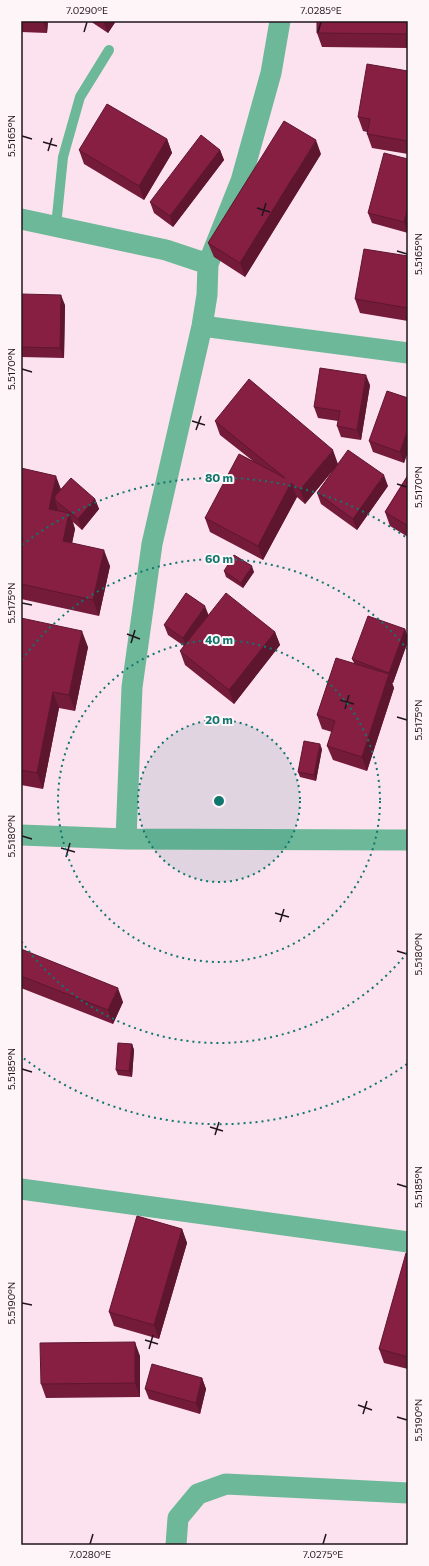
<svg xmlns="http://www.w3.org/2000/svg" width="429" height="1566" viewBox="0 0 429 1566" font-family="Commissioner,sans-serif">
<style>
.lines{fill:none;stroke-linecap:round;stroke-linejoin:round}
.service{stroke:#6cb898;stroke-width:10}
.minor{stroke:#6cb898;stroke-width:21}
.wall{fill:#741b3a}
.shaded-wall{fill:#5e162f}
.building{fill:#871f43;stroke:#5e162f}
.ticks{fill:none;stroke:#22141c;stroke-width:1.5}
.ring{fill:none;stroke:#0f766e;stroke-width:2;stroke-dasharray:2 4}
.centre{fill:#0f766e;stroke:#fef5f9;stroke-width:2}
.ring-label{font-size:12px;text-anchor:middle;font-weight:bold;fill:#0f766e;stroke:#fef5f9;stroke-width:4;stroke-linejoin:round;paint-order:stroke}
.neatline{fill:none;stroke:#22141c;stroke-width:1.5}
.ticks-label{font-size:10px;text-anchor:middle;fill:#22141c}
</style>
<rect width="100%" height="100%" fill="#fce2ef"/>
<g class="lines">
<path class="service" d="M 56,226 L 63,157 L 80,97 L 109,50"/>
<path class="minor" d="M 21,219 L 166,250 L 208,264
M 202,326 L 408,353
M 21,835 L 126,839 L 408,840
M 126,839 L 132,687 L 152,544 L 202,326 L 207,295 L 208,264 L 241,181 L 271,73 L 280,21
M 21,1189 L 408,1242
M 176,1545 L 178,1518 L 198,1494 L 226,1484 L 408,1493"/>
</g>
<path class="wall" d="M 21,21 L 48,21 L 47,33 L 21,32 Z
M 90,21 L 116,21 L 108,33 Z
M 408,21 L 408,48 L 322,47 L 317,33 Z
M 408,71 L 408,154 L 372,148 L 367,134 L 367,132 L 363,131 L 358,117 Z
M 167,139 L 172,153 L 144,200 L 84,164 L 79,150 Z
M 220,150 L 224,160 L 173,227 L 154,213 L 150,202 Z
M 321,154 L 245,277 L 214,257 L 208,243 Z
M 408,159 L 408,233 L 372,223 L 368,213 Z
M 408,256 L 408,321 L 360,313 L 355,299 Z
M 21,294 L 65,305 L 64,358 L 21,357 Z
M 370,385 L 361,440 L 341,437 L 337,426 L 338,421 L 318,418 L 314,407 Z
M 408,398 L 408,451 L 404,463 L 373,452 L 369,441 Z
M 215,421 L 338,464 L 388,486 L 357,530 L 321,504 L 317,493 L 334,469 L 305,504 L 297,497 L 263,560 L 210,532 L 205,518 L 253,461 L 220,435 Z
M 21,468 L 61,489 L 95,499 L 99,509 L 82,530 L 73,522 L 75,529 L 72,543 L 110,566 L 99,616 L 21,599 Z
M 408,475 L 408,537 L 390,526 L 385,512 Z
M 224,571 L 254,572 L 243,588 L 226,577 Z
M 209,615 L 275,632 L 280,645 L 234,704 L 185,665 L 180,651 L 184,646 L 168,635 L 164,625 Z
M 21,618 L 88,647 L 75,711 L 59,708 L 43,789 L 21,785 Z
M 405,629 L 408,638 L 408,641 L 393,683 L 392,683 L 394,688 L 367,771 L 333,760 L 327,746 L 332,732 L 322,729 L 317,715 L 354,663 L 352,659 Z
M 322,749 L 316,781 L 300,777 L 298,772 Z
M 21,949 L 123,1002 L 113,1024 L 21,988 Z
M 132,1044 L 134,1050 L 132,1077 L 118,1075 L 116,1070 Z
M 182,1229 L 187,1243 L 159,1339 L 114,1326 L 109,1312 Z
M 408,1253 L 408,1369 L 384,1363 L 379,1349 Z
M 140,1356 L 140,1397 L 46,1398 L 41,1384 Z
M 202,1378 L 206,1389 L 200,1414 L 149,1399 L 145,1389 Z"/>
<path class="shaded-wall" d="M 43,21 L 48,21 L 47,33 Z
M 103,21 L 116,21 L 108,33 Z
M 167,139 L 172,153 L 144,200 L 139,186 Z
M 316,140 L 321,154 L 245,277 L 240,263 Z
M 220,150 L 224,160 L 173,227 L 170,216 Z
M 408,207 L 408,233 L 404,222 Z
M 61,295 L 65,305 L 64,358 L 60,348 Z
M 366,375 L 370,385 L 361,440 L 357,430 Z
M 408,429 L 408,451 L 404,463 L 400,452 Z
M 333,450 L 338,464 L 305,504 L 300,490 Z
M 384,475 L 388,486 L 357,530 L 353,519 Z
M 56,476 L 62,492 L 55,500 L 58,510 L 55,525 L 49,509 Z
M 291,483 L 297,497 L 263,560 L 258,546 Z
M 95,499 L 99,509 L 82,530 L 78,519 Z
M 69,513 L 75,529 L 69,558 L 63,541 Z
M 104,550 L 110,566 L 99,616 L 93,600 Z
M 252,566 L 254,572 L 243,588 L 241,583 Z
M 205,606 L 209,616 L 187,648 L 183,638 Z
M 405,629 L 408,638 L 408,641 L 393,683 L 389,673 Z
M 82,631 L 88,647 L 75,711 L 69,695 Z
M 275,632 L 280,645 L 234,704 L 229,690 Z
M 389,674 L 394,688 L 367,771 L 362,757 Z
M 53,692 L 59,708 L 43,789 L 37,773 Z
M 320,744 L 322,749 L 316,781 L 314,775 Z
M 118,988 L 123,1002 L 113,1024 L 108,1010 Z
M 132,1044 L 134,1050 L 132,1077 L 129,1071 Z
M 182,1229 L 187,1243 L 159,1339 L 154,1325 Z
M 135,1342 L 140,1356 L 140,1397 L 135,1383 Z
M 202,1378 L 206,1389 L 200,1414 L 196,1403 Z"/>
<path class="building" d="M 317,21 L 408,21 L 408,34 L 317,33 Z
M 367,64 L 408,71 L 408,141 L 367,134 L 370,119 L 358,117 Z
M 107,104 L 167,139 L 139,186 L 79,150 Z
M 284,121 L 316,140 L 240,263 L 208,243 Z
M 201,135 L 220,150 L 170,216 L 150,202 Z
M 384,153 L 408,159 L 408,207 L 404,222 L 368,213 Z
M 364,249 L 408,256 L 408,308 L 355,299 Z
M 21,294 L 61,295 L 60,348 L 21,347 Z
M 320,368 L 366,375 L 357,430 L 337,426 L 340,411 L 314,407 Z
M 249,379 L 333,450 L 300,490 L 291,483 L 258,546 L 205,518 L 239,454 L 285,478 L 215,421 Z
M 387,391 L 408,398 L 408,429 L 400,452 L 369,441 Z
M 348,450 L 384,475 L 353,519 L 317,493 Z
M 21,468 L 56,476 L 49,509 L 69,513 L 63,541 L 104,550 L 93,600 L 21,584 L 21,545 L 23,538 L 21,537 Z
M 408,475 L 408,526 L 385,512 Z
M 71,478 L 95,499 L 78,519 L 55,500 L 55,496 Z
M 234,555 L 252,566 L 241,583 L 224,571 Z
M 186,593 L 205,606 L 183,638 L 164,625 Z
M 226,593 L 275,632 L 229,690 L 180,651 Z
M 368,616 L 405,629 L 389,673 L 352,659 Z
M 21,618 L 82,631 L 69,695 L 53,692 L 37,773 L 21,770 Z
M 336,658 L 389,674 L 362,757 L 327,746 L 335,721 L 317,715 Z
M 304,741 L 320,744 L 314,775 L 298,772 Z
M 21,949 L 118,988 L 108,1010 L 21,976 Z
M 118,1043 L 132,1044 L 129,1071 L 116,1070 Z
M 137,1216 L 182,1229 L 154,1325 L 109,1312 Z
M 406,1253 L 408,1253 L 408,1357 L 379,1349 Z
M 135,1342 L 135,1383 L 41,1384 L 40,1343 Z
M 152,1364 L 202,1378 L 196,1403 L 145,1389 Z"/>
<path class="ticks" d="M 84,32 L 87,22M 318,32 L 321,22M 22,136 L 32,139M 43,142 L 57,146M 48,151 L 52,138M 257,208 L 270,212M 262,216 L 266,203M 397,251 L 407,254M 22,369 L 32,372M 192,421 L 205,425M 196,430 L 201,416M 397,484 L 407,487M 22,603 L 32,605M 127,634 L 140,639M 131,643 L 135,630M 340,700 L 354,704M 345,709 L 349,695M 397,717 L 407,720M 22,836 L 32,839M 61,848 L 75,852M 66,857 L 70,843M 275,913 L 289,917M 280,922 L 284,909M 397,951 L 407,954M 22,1069 L 32,1072M 210,1127 L 223,1131M 215,1135 L 219,1122M 397,1184 L 407,1187M 22,1303 L 32,1305M 145,1340 L 158,1344M 149,1349 L 153,1335M 358,1405 L 372,1410M 363,1414 L 367,1401M 397,1417 L 407,1420M 90,1544 L 93,1534M 323,1544 L 326,1534"/>
<circle cx="219" cy="801" r="81" fill="#0f766e" fill-opacity=".12"/>
<g class="ring">
<circle cx="219" cy="801" r="81"/>
<circle cx="219" cy="801" r="161"/>
<path d="M407 953A242 242 0 0 1 22 942M22 660A242 242 0 0 1 407 649"/>
<path d="M407 1064A323 323 0 0 1 22 1057M22 545A323 323 0 0 1 407 538"/>
</g>
<circle cx="219" cy="801" r="6" class="centre"/>
<g class="ring-label">
<text x="219" y="482">80 m</text>
<text x="219" y="563">60 m</text>
<text x="219" y="644">40 m</text>
<text x="219" y="724">20 m</text>
</g>
<rect width="429" height="1566" fill="none" stroke="#fef5f9" stroke-width="44"/>
<rect x="22" y="22" width="385" height="1522" class="neatline"/>
<g class="ticks-label">
<text x="87" y="14">7.0290°E</text>
<text x="321" y="14">7.0285°E</text>
<text transform="translate(11 136) rotate(-90)" y="4">5.5165°N</text>
<text transform="translate(418 254) rotate(-90)" y="4">5.5165°N</text>
<text transform="translate(11 369) rotate(-90)" y="4">5.5170°N</text>
<text transform="translate(418 487) rotate(-90)" y="4">5.5170°N</text>
<text transform="translate(11 603) rotate(-90)" y="4">5.5175°N</text>
<text transform="translate(418 720) rotate(-90)" y="4">5.5175°N</text>
<text transform="translate(11 836) rotate(-90)" y="4">5.5180°N</text>
<text transform="translate(418 954) rotate(-90)" y="4">5.5180°N</text>
<text transform="translate(11 1069) rotate(-90)" y="4">5.5185°N</text>
<text transform="translate(418 1187) rotate(-90)" y="4">5.5185°N</text>
<text transform="translate(11 1303) rotate(-90)" y="4">5.5190°N</text>
<text transform="translate(418 1420) rotate(-90)" y="4">5.5190°N</text>
<text x="90" y="1558">7.0280°E</text>
<text x="323" y="1558">7.0275°E</text>
</g>
</svg>
